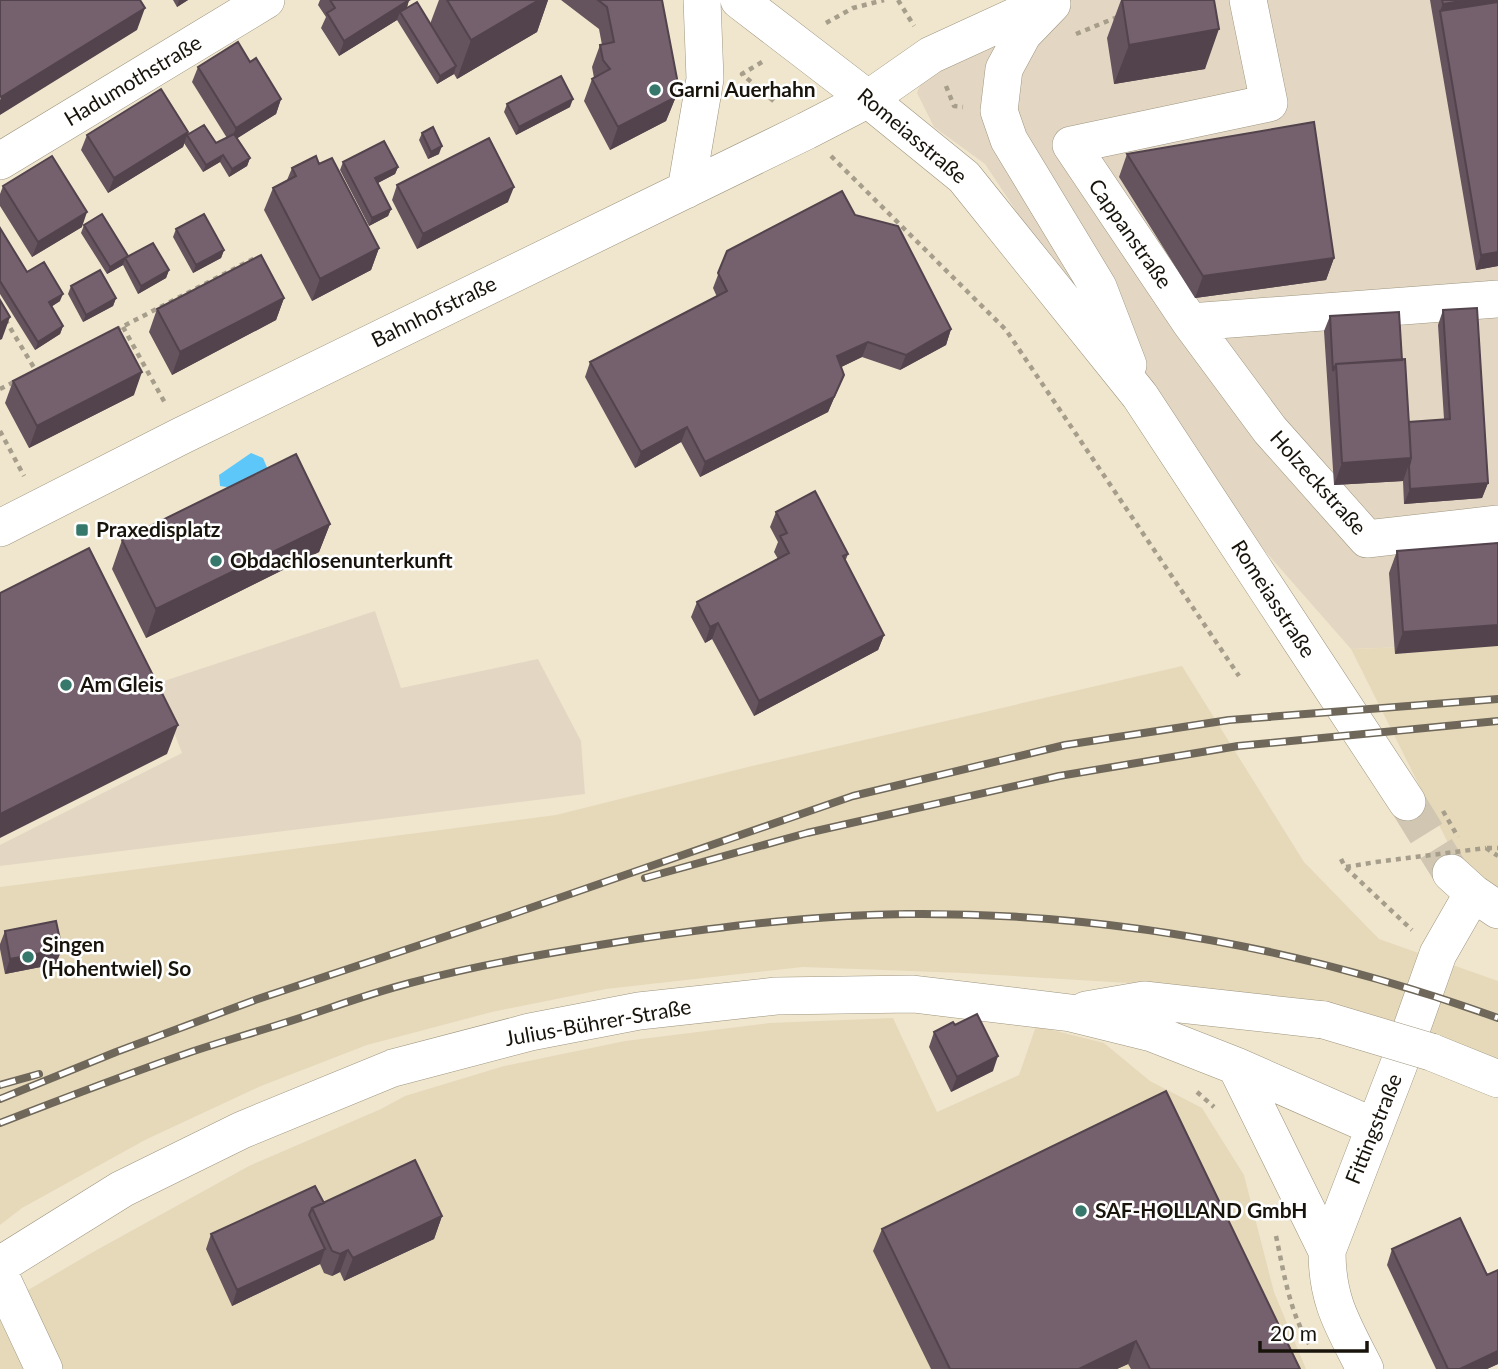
<svg xmlns="http://www.w3.org/2000/svg" width="1498" height="1369" viewBox="0 0 1498 1369" font-family="Lato,sans-serif">
<style>
.commercial{fill:#e3d7c3}
.built{fill:#e6d9ba}
.water{fill:#5dc7fa}
.lines{fill:none;stroke-linecap:round;stroke-linejoin:round}
.minor-tunnel{stroke:#d0c6b1;stroke-width:37;stroke-dasharray:37 18;stroke-linecap:butt}
.minor-casing{stroke:#9e957f;stroke-width:38}
.path{stroke:#a69e8b;stroke-width:4.5;stroke-dasharray:5 5;stroke-linecap:butt}
.minor{stroke:#fff;stroke-width:37}
.rail-casing{stroke:#6f685a;stroke-width:8}
.rail{stroke:#fff;stroke-width:5;stroke-dasharray:16;stroke-linecap:butt}
.minor-bridge-casing{stroke:#9e957f;stroke-width:38;stroke-linecap:butt}
.path-bridge{stroke:#a69e8b;stroke-width:4.5;stroke-dasharray:5 5;stroke-linecap:butt}
.minor-bridge{stroke:#fff;stroke-width:37}
.wall{fill:#65535e}
.shaded-wall{fill:#52434c}
.building{fill:#75606d;stroke:#52434c;stroke-width:2}
.poi-dot{fill:#36796c;stroke:#fff;stroke-width:2.5}
.labels{text-anchor:middle;stroke-width:5;stroke-linejoin:round;paint-order:stroke}
.street-label{font-size:21px;fill:#18140c;stroke:#fff}
.poi-label{font-size:21px;font-weight:bold;fill:#18140c;stroke:#fff;text-anchor:start}
</style>
<rect width="100%" height="100%" fill="#f0e6ce"/>
<path class="commercial" d="M 1051,0 L 1498,0 L 1498,644 L 1351,649 L 1170,443 L 985,164 L 934,127 L 917,93 L 931,55 Z
M 375,611 L 401,688 L 538,659 L 581,741 L 585,794 L 0,866 L 0,845 L 182,753 L 155,684 Z"/>
<path class="built" d="M 1498,644 L 1498,910 L 1473,893 L 1351,649 Z
M 1182,666 L 1304,862 L 1379,939 L 1498,981 L 1498,1068 L 1332,1016 L 1195,987 L 963,973 L 803,967 L 606,989 L 492,1012 L 367,1045 L 261,1086 L 145,1140 L 22,1208 L 0,1225 L 0,887 L 556,815 L 752,766 Z
M 893,1018 L 937,1112 L 1019,1075 L 1036,1026 L 1104,1043 L 1150,1081 L 1202,1108 L 1244,1175 L 1274,1292 L 1306,1369 L 0,1369 L 0,1308 L 11,1300 L 93,1252 L 249,1166 L 381,1109 L 405,1096 L 504,1066 L 625,1041 L 769,1023 Z"/>
<path class="water" d="M 251,453 L 263,458 L 269,472 L 233,488 L 220,486 L 219,475 Z"/>
<g class="lines">
<path class="minor-tunnel" d="M 1407,802 L 1451,873"/>
<g class="minor-casing">
<path id="minor" d="M 739,0 L 868,99 L 964,177 L 1140,396 L 1407,802
M 1248,0 L 1269,103 L 1071,145 L 1190,322 L 1498,299
M 1052,4 L 1023,34 L 1004,69 L 999,111 L 1009,140 L 1098,287 L 1128,365
M 0,161 L 266,0
M 686,190 L 705,79 L 702,0
M 1190,322 L 1270,430 L 1367,539 L 1498,524
M 0,528 L 181,436 L 806,131 L 868,99 L 931,55 L 1051,0
M 1451,873 L 1473,893 L 1498,910
M 1086,1010 L 1144,1000 L 1324,1020
M 1431,1052 L 1498,1079
M 1236,1066 L 1327,1251
M 0,1265 L 122,1189 L 242,1130 L 393,1068 L 530,1032 L 639,1011 L 776,996 L 913,994 L 1071,1013 L 1152,1033 L 1236,1066 L 1375,1127
M 0,1275 L 44,1369
M 1365,1369 C 1343,1325 1327,1302 1327,1251 L 1399,1064 L 1438,954 L 1473,893"/>
</g>
<path class="path" d="M 898,0 L 914,26
M 826,23 L 853,8 L 884,0
M 1076,34 L 1120,16
M 762,62 L 742,74 L 777,104
M 946,86 L 954,106 L 963,107
M 831,156 L 1006,330 L 1239,676
M 0,311 L 36,371
M 123,327 L 165,403
M 116,330 L 255,258
M 0,389 L 18,380
M 0,431 L 24,476
M 1443,811 L 1458,837
M 1486,848 L 1498,856
M 1487,848 L 1498,848
M 1341,859 L 1345,867 L 1412,930
M 1346,867 L 1376,862
M 1197,1092 L 1214,1107
M 1276,1236 C 1284,1273 1289,1310 1309,1344"/>
<use href="#minor" class="minor"/>
<g class="rail-casing">
<path id="rail" d="M 645,878 L 807,833 L 1059,776 L 1238,746 L 1498,721
M 0,1085 L 39,1074
M 0,1099 L 116,1052 L 255,1000 L 504,917 L 853,796 L 1065,745 L 1229,720 L 1498,699
M 0,1123 C 62,1099 125,1075 188,1053 C 220,1042 253,1033 284,1023 C 326,1010 367,994 410,983 C 485,963 561,951 637,939 C 727,926 817,915 907,914 C 1109,912 1309,950 1498,1018"/>
</g>
<use href="#rail" class="rail"/>
<g class="minor-bridge-casing">
<path id="minor-bridge" d="M 1324,1020 L 1431,1052"/>
</g>
<path class="path-bridge" d="M 1376,862 L 1486,848"/>
<use href="#minor-bridge" class="minor-bridge"/>
</g>
<path class="wall" d="M 173,0 L 188,0 L 177,7 Z
M 320,0 L 409,0 L 407,8 L 430,24 L 439,0 L 548,0 L 537,32 L 457,79 L 454,74 L 437,84 L 397,20 L 339,56 L 321,28 L 326,17 L 318,5 Z
M 561,0 L 662,0 L 679,89 L 666,121 L 610,150 L 584,101 L 592,79 L 594,78 L 592,67 L 600,45 L 602,45 L 599,29 Z
M 1121,0 L 1214,0 L 1205,69 L 1114,84 L 1107,38 Z
M 1430,0 L 1498,0 L 1498,266 L 1476,270 Z
M 250,62 L 281,99 L 276,114 L 237,138 L 250,158 L 247,166 L 229,177 L 220,162 L 203,172 L 184,143 L 187,135 L 216,143 L 227,138 L 192,82 L 198,67 Z
M 507,104 L 570,107 L 516,135 L 504,112 Z
M 188,132 L 183,147 L 108,193 L 81,150 L 87,135 Z
M 422,133 L 439,154 L 428,159 L 419,140 Z
M 1127,154 L 1334,258 L 1326,280 L 1195,298 L 1119,177 Z
M 343,162 L 398,167 L 395,174 L 378,183 L 391,209 L 388,216 L 369,226 L 340,170 Z
M 319,164 L 379,248 L 371,270 L 312,301 L 264,210 L 273,188 L 287,180 L 292,168 Z
M 397,185 L 508,202 L 417,249 L 392,200 Z
M 3,186 L 82,227 L 32,257 L 0,206 L 0,194 Z
M 855,215 L 951,329 L 946,345 L 900,370 L 862,357 L 841,367 L 844,375 L 828,412 L 700,477 L 681,442 L 635,468 L 585,377 L 590,362 L 717,297 L 713,288 L 727,251 Z
M 84,225 L 128,256 L 169,270 L 166,278 L 138,294 L 123,265 L 107,274 L 81,233 Z
M 0,228 L 27,272 L 60,301 L 51,307 L 63,326 L 60,334 L 35,350 L 0,294 Z
M 176,229 L 224,250 L 221,258 L 193,273 L 173,237 Z
M 71,286 L 116,298 L 113,306 L 83,322 L 68,294 Z
M 284,298 L 276,320 L 172,375 L 149,332 L 157,309 Z
M 1443,310 L 1488,483 L 1482,498 L 1404,504 L 1403,481 L 1334,485 L 1324,331 L 1330,316 L 1402,360 L 1409,422 L 1444,419 L 1438,325 Z
M 13,381 L 134,395 L 29,448 L 5,403 Z
M 776,512 L 848,554 L 845,562 L 884,635 L 878,650 L 754,716 L 712,639 L 705,643 L 691,617 L 697,602 L 778,559 L 774,552 L 778,542 L 770,527 Z
M 330,524 L 319,552 L 146,638 L 112,569 L 122,540 Z
M 1498,543 L 1395,654 L 1389,573 L 1397,551 Z
M 5,931 L 56,964 L 5,974 L 0,949 L 0,944 Z
M 934,1032 L 993,1071 L 951,1092 L 929,1047 Z
M 324,1203 L 442,1216 L 434,1239 L 344,1281 L 340,1272 L 332,1276 L 324,1273 L 320,1264 L 232,1306 L 206,1249 L 211,1234 Z
M 882,1229 L 1300,1369 L 1131,1369 L 1128,1364 L 1117,1369 L 931,1369 L 873,1251 Z
M 1392,1249 L 1487,1275 L 1498,1270 L 1498,1364 L 1487,1369 L 1436,1369 L 1387,1265 Z"/>
<path class="shaded-wall" d="M 179,0 L 188,0 L 177,7 Z
M 409,0 L 404,16 L 400,12 L 397,20 L 339,56 L 344,41 Z
M 539,0 L 548,0 L 537,32 L 457,79 L 471,40 Z
M 1468,0 L 1498,0 L 1498,16 L 1440,11 L 1443,4 Z
M 145,8 L 137,30 L 0,115 L 0,100 L 1,97 Z
M 1219,29 L 1205,69 L 1114,84 L 1129,45 Z
M 456,66 L 454,74 L 437,84 L 440,76 Z
M 679,89 L 666,121 L 610,150 L 618,127 Z
M 281,99 L 276,114 L 230,143 L 236,128 Z
M 573,99 L 570,107 L 516,135 L 519,127 Z
M 188,132 L 183,147 L 108,193 L 114,178 Z
M 442,146 L 439,154 L 428,159 L 431,152 Z
M 223,155 L 220,162 L 203,172 L 206,165 Z
M 250,158 L 247,166 L 229,177 L 232,169 Z
M 398,167 L 395,174 L 372,186 L 375,178 Z
M 514,187 L 508,202 L 417,249 L 423,234 Z
M 391,209 L 388,216 L 369,226 L 372,218 Z
M 87,212 L 82,227 L 32,257 L 38,242 Z
M 379,248 L 371,270 L 312,301 L 320,279 Z
M 224,250 L 221,258 L 193,273 L 196,265 Z
M 1498,252 L 1498,266 L 1476,270 L 1481,255 Z
M 125,258 L 123,265 L 107,274 L 110,267 Z
M 1334,258 L 1326,280 L 1195,298 L 1203,276 Z
M 169,270 L 166,278 L 138,294 L 141,286 Z
M 63,294 L 60,301 L 46,310 L 49,302 Z
M 116,298 L 113,306 L 83,322 L 86,315 Z
M 284,298 L 276,320 L 172,375 L 180,352 Z
M 10,317 L 2,339 L 0,340 L 0,323 Z
M 63,326 L 60,334 L 35,350 L 38,342 Z
M 951,329 L 946,345 L 900,370 L 906,355 Z
M 868,342 L 862,357 L 831,372 L 837,356 Z
M 142,372 L 134,395 L 29,448 L 37,426 Z
M 844,375 L 828,412 L 700,477 L 705,462 Z
M 687,427 L 681,442 L 635,468 L 641,452 Z
M 1411,458 L 1403,481 L 1334,485 L 1342,463 Z
M 1488,483 L 1482,498 L 1404,504 L 1410,489 Z
M 330,524 L 319,552 L 146,638 L 156,609 Z
M 718,623 L 712,639 L 705,643 L 710,627 Z
M 1498,625 L 1498,646 L 1395,654 L 1403,632 Z
M 884,635 L 878,650 L 754,716 L 759,701 Z
M 178,725 L 167,754 L 0,838 L 0,814 Z
M 62,949 L 56,964 L 5,974 L 10,959 Z
M 998,1056 L 993,1071 L 951,1092 L 957,1077 Z
M 442,1216 L 434,1239 L 344,1281 L 353,1258 Z
M 325,1249 L 320,1264 L 232,1306 L 237,1290 Z
M 348,1250 L 340,1272 L 332,1276 L 340,1254 Z
M 1136,1341 L 1128,1364 L 1117,1369 L 1079,1369 Z
M 1498,1351 L 1498,1364 L 1487,1369 L 1460,1369 Z"/>
<path class="building" d="M 0,0 L 140,0 L 145,8 L 1,97 L 0,95 Z
M 330,0 L 409,0 L 344,41 L 327,13 L 335,8 Z
M 447,0 L 539,0 L 471,40 Z
M 598,0 L 662,0 L 679,89 L 674,98 L 618,127 L 592,79 L 610,69 L 603,60 L 600,45 L 614,42 L 607,7 Z
M 1122,0 L 1214,0 L 1219,29 L 1129,45 Z
M 1442,0 L 1468,0 L 1443,4 Z
M 417,2 L 456,66 L 440,76 L 400,12 Z
M 1498,2 L 1498,252 L 1481,255 L 1440,11 Z
M 238,42 L 250,62 L 256,58 L 281,99 L 236,128 L 198,67 Z
M 561,76 L 573,99 L 519,127 L 507,104 Z
M 161,89 L 188,132 L 114,178 L 87,135 Z
M 1314,122 L 1334,258 L 1203,276 L 1127,154 Z
M 204,125 L 216,143 L 234,134 L 250,158 L 232,169 L 223,155 L 206,165 L 187,135 Z
M 433,127 L 442,146 L 431,152 L 422,133 Z
M 489,138 L 514,187 L 423,234 L 397,185 Z
M 384,141 L 398,167 L 375,178 L 391,209 L 372,218 L 343,162 Z
M 52,156 L 87,212 L 38,242 L 3,186 Z
M 316,156 L 319,164 L 332,158 L 379,248 L 320,279 L 273,188 L 296,176 L 292,168 Z
M 842,191 L 855,215 L 898,226 L 951,329 L 906,355 L 868,342 L 837,356 L 844,375 L 834,397 L 705,462 L 687,427 L 641,452 L 590,362 L 727,291 L 718,273 L 727,251 Z
M 102,214 L 128,256 L 110,267 L 84,225 Z
M 204,214 L 224,250 L 196,265 L 176,229 Z
M 0,228 L 27,272 L 44,262 L 63,294 L 49,302 L 63,326 L 38,342 L 0,281 Z
M 153,243 L 169,270 L 141,286 L 125,258 Z
M 261,255 L 284,298 L 180,352 L 157,309 Z
M 100,270 L 116,298 L 86,315 L 71,286 Z
M 0,300 L 10,317 L 0,323 Z
M 1477,308 L 1488,483 L 1410,489 L 1409,466 L 1411,458 L 1409,422 L 1450,419 L 1443,310 Z
M 1399,312 L 1402,360 L 1336,364 L 1333,371 L 1330,316 Z
M 118,327 L 142,372 L 37,426 L 13,381 Z
M 1405,359 L 1411,458 L 1342,463 L 1336,364 Z
M 296,454 L 330,524 L 156,609 L 122,540 Z
M 815,491 L 848,554 L 843,556 L 884,635 L 759,701 L 718,623 L 710,627 L 697,602 L 789,553 L 780,536 L 787,533 L 776,512 Z
M 1498,543 L 1498,625 L 1403,632 L 1397,551 Z
M 89,548 L 178,725 L 0,814 L 0,593 Z
M 56,921 L 62,949 L 10,959 L 5,931 Z
M 977,1014 L 998,1056 L 957,1077 L 934,1032 L 953,1022 L 955,1025 Z
M 1166,1091 L 1300,1369 L 1150,1369 L 1136,1341 L 1079,1369 L 950,1369 L 882,1229 Z
M 415,1160 L 442,1216 L 353,1258 L 348,1250 L 340,1254 L 332,1251 L 312,1208 Z
M 315,1186 L 324,1203 L 312,1208 L 309,1215 L 325,1249 L 237,1290 L 211,1234 Z
M 1460,1218 L 1487,1275 L 1498,1270 L 1498,1351 L 1460,1369 L 1448,1369 L 1392,1249 Z"/>
<g class="poi-dot">
<circle cx="655" cy="90" r="7"/>
<rect x="75" y="523" width="14" height="14" rx="3.5"/>
<circle cx="216" cy="561" r="7"/>
<circle cx="66" cy="685" r="7"/>
<circle cx="28" cy="957" r="7"/>
<circle cx="1081" cy="1211" r="7"/>
</g>
<g class="labels">
<g class="street-label">
<text transform="translate(133 81) rotate(-31)" y="7">Hadumothstraße</text>
<text transform="translate(912 136) rotate(40)" y="7">Romeiasstraße</text>
<text transform="translate(1130 234) rotate(55)" y="7">Cappanstraße</text>
<text transform="translate(434 312) rotate(-26)" y="7">Bahnhofstraße</text>
<text transform="translate(1318 483) rotate(48)" y="7">Holzeckstraße</text>
<text transform="translate(1273 599) rotate(57)" y="7">Romeiasstraße</text>
<text transform="translate(598 1023) rotate(-10)" y="7">Julius-Bührer-Straße</text>
<text transform="translate(1374 1129) rotate(-68)" y="7">Fittingstraße</text>
</g>
<g class="poi-label">
<text x="669" y="97">Garni Auerhahn</text>
<text x="96" y="537">Praxedisplatz</text>
<text x="230" y="568">Obdachlosenunterkunft</text>
<text x="80" y="692">Am Gleis</text>
<text x="42" y="952">Singen<tspan x="42" dy="24">(Hohentwiel) So</tspan></text>
<text x="1095" y="1218">SAF-HOLLAND GmbH</text>
</g>
</g>
<path d="M1260 1341v10h107v-10" fill="none" stroke="#18140c" stroke-width="3.5"/>
<text x="1270" y="1341" font-size="21" fill="#18140c" stroke="#ffffff" stroke-width="5" paint-order="stroke">20 m</text>
</svg>
